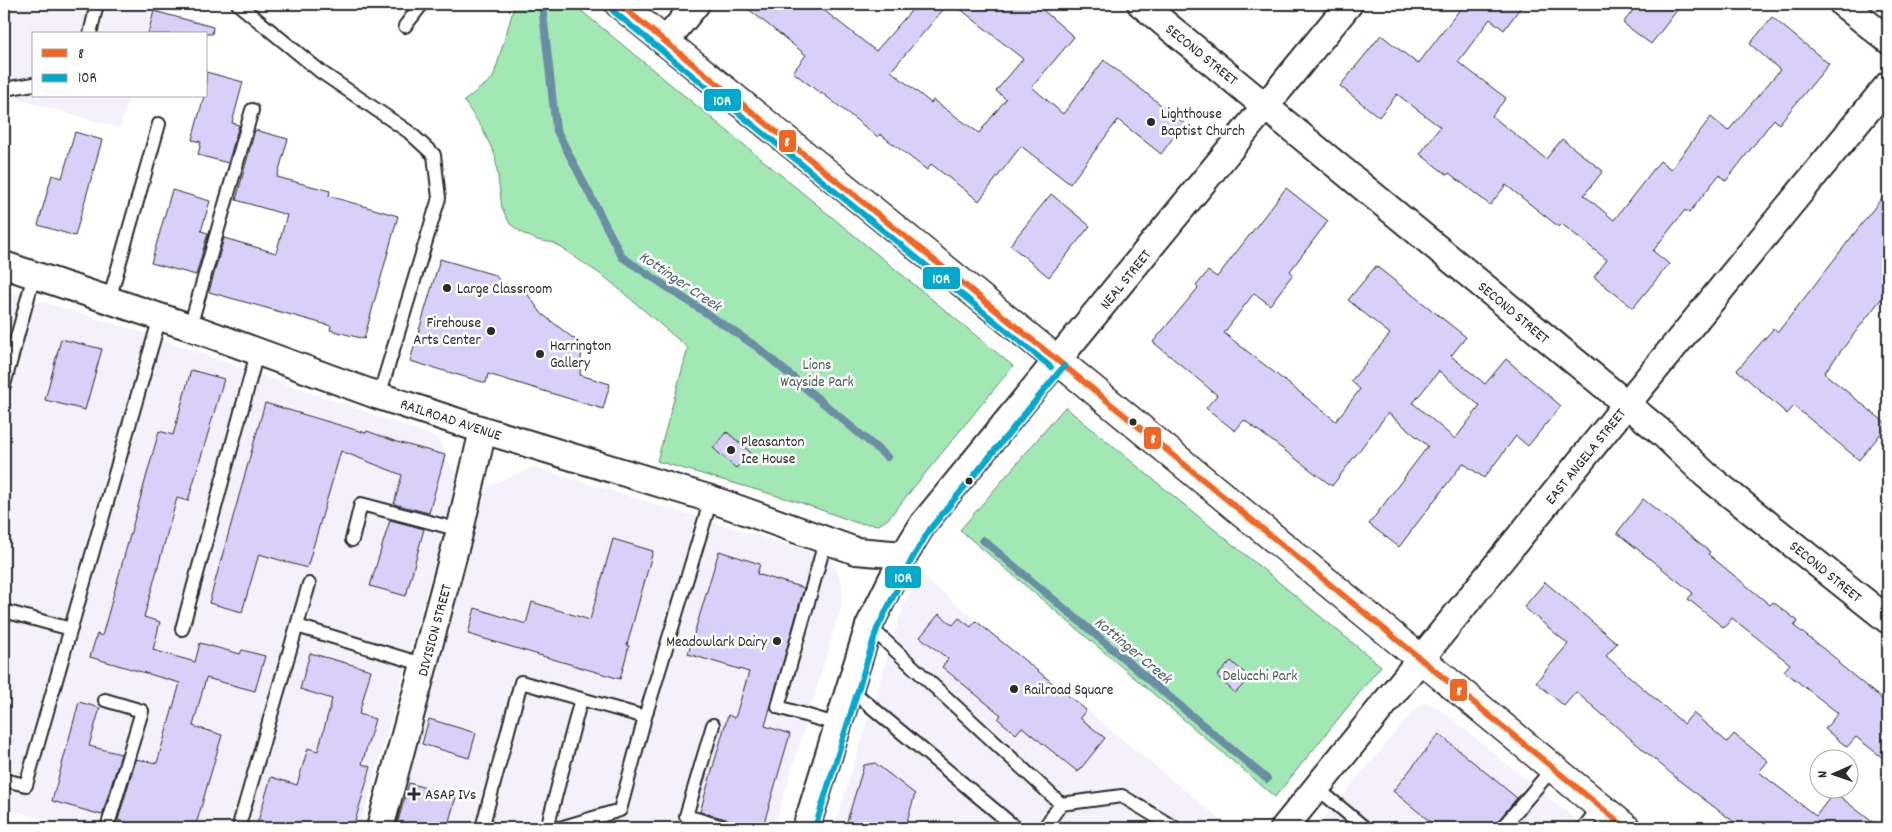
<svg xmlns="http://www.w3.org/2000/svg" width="1892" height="832" viewBox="0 0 1892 832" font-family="Dekko,sans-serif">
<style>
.built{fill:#f4f1fd}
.green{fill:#a2e8b4;stroke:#668a70}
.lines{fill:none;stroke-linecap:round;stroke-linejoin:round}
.stream{stroke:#6b8fa5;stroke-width:8}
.building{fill:#d9d0f9;stroke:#2b2b2b;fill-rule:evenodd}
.service-casing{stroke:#2b2b2b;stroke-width:16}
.minor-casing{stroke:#2b2b2b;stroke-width:30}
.tertiary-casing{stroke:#2b2b2b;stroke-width:31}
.service{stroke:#fff;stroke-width:12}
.minor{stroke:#fff;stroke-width:26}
.tertiary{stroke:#fff;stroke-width:28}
.bus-1-casing{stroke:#fff;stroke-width:10}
.bus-2-casing{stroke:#fff;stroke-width:10}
.bus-1{stroke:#f26522;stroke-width:6}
.bus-2{stroke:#00a9ce;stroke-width:6}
.poi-dot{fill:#2b2b2b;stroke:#fff;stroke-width:2}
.labels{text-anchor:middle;stroke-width:5;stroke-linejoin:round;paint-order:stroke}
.street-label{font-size:15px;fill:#2b2b2b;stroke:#fff}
.poi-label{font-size:15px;fill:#2b2b2b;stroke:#fff;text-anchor:start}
.park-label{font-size:15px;fill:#495a4d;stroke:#fff}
.water-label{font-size:16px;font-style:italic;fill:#4b5d68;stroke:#fff}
.line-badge{stroke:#fff;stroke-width:2}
.badge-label{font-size:14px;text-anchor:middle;font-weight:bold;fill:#fff}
</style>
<rect width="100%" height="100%" fill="#fff"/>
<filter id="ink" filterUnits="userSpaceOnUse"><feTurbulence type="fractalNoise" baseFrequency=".02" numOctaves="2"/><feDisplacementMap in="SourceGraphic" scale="10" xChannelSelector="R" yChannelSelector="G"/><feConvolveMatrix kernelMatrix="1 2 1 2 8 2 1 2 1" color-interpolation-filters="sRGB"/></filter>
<g filter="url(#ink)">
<path class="built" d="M 4,4 L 157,4 L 148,34 L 34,34 L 34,96 L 129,96 L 120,128 L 4,95 Z
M 4,290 L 144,333 L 438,438 L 458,481 L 360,828 L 75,828 L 4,808 Z
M 533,467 L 815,553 L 831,561 L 838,572 L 843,588 L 841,608 L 774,828 L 395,828 L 487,487 Z
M 922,576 L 1231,828 L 834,828 L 903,607 L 913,588 Z
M 1429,704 L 1437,707 L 1586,828 L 1335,828 L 1324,818 L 1414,710 L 1421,705 Z"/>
<path class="green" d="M 515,4 L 573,4 L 1013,366 L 888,519 L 879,525 L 857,523 L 802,503 L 657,461 L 688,348 L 606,278 L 554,243 L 537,240 L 522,233 L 510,224 L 502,208 L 495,155 L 482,128 L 464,101 L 493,78 Z
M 1065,407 L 1381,666 L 1275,797 L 960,530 Z"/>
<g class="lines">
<path class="stream" d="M 542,5 L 556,129 L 622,257 L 757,347 L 887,457
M 983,540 L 1267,779"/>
</g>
<path class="building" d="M 742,4 L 816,4 L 876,51 L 917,4 L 948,4 L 891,71 L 931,103 L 933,100 L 979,133 L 1006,99 L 996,91 L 1023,59 L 954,4 L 1036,4 L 1074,37 L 1032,87 L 1063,114 L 1104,60 L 1184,123 L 1161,154 L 1118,120 L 1070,184 L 1021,146 L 979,201 L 931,164 L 927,170 L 880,134 L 878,137 L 822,93 L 821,94 L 793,72 L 806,55 Z
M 1464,4 L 1523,4 L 1504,30 L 1490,19 L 1458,62 L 1506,98 L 1492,116 L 1546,159 L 1562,139 L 1603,171 L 1584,195 L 1614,220 L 1660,161 L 1671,169 L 1711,117 L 1728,131 L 1780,70 L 1750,44 L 1772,17 L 1829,64 L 1779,124 L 1774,119 L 1726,181 L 1719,175 L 1689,213 L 1685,210 L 1653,251 L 1669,264 L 1633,308 L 1594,277 L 1607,260 L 1562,224 L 1559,227 L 1506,185 L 1490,205 L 1449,173 L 1447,175 L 1420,154 L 1440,127 L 1397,94 L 1379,117 L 1340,86 L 1381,35 L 1418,64 Z
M 1638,4 L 1682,4 L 1651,44 L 1623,23 Z
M 154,11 L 213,27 L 212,34 L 148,34 Z
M 206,72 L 243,82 L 232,123 L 239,125 L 228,163 L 198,155 L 201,142 L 192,140 L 204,96 L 206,96 Z
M 255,130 L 288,139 L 277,177 L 330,191 L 329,196 L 398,216 L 364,339 L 330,330 L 331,326 L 209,292 L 224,238 L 276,253 L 287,215 L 236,200 Z
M 75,132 L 102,140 L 75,236 L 38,225 L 52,175 L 62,178 Z
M 1286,188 L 1328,221 L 1290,271 L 1293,274 L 1270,305 L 1254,293 L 1224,333 L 1336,421 L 1360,389 L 1351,381 L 1390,334 L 1348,300 L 1376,266 L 1466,337 L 1451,356 L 1485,384 L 1506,359 L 1561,406 L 1528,446 L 1516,436 L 1484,478 L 1463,463 L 1399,547 L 1369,524 L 1428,446 L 1388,413 L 1332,486 L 1244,420 L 1235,431 L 1206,408 L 1217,395 L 1153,342 L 1198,288 L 1196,286 L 1208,271 L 1217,277 ZM 1439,371 L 1480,406 L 1455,439 L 1413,403 Z
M 172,190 L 210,201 L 201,231 L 208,233 L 196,275 L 151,263 Z
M 1888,190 L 1888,290 L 1824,373 L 1888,425 L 1859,460 L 1794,406 L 1787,414 L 1737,370 L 1774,328 L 1778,332 Z
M 1051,194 L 1090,226 L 1049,277 L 1010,245 Z
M 440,259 L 495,275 L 503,285 L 526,292 L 542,314 L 582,345 L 580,375 L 610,384 L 603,409 L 488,374 L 486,383 L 410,361 Z
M 61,339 L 102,349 L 85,410 L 45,400 Z
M 191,370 L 224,379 L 188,501 L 177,498 L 144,617 L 160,622 L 153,650 L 195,662 L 200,643 L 240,654 L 242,650 L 265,656 L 255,691 L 206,678 L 193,726 L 222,735 L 195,828 L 142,828 L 118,820 L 136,759 L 157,763 L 180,683 L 90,657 L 97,634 L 102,636 L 159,431 L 173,435 Z
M 265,403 L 366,433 L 367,431 L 397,442 L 445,455 L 429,513 L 394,504 L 402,475 L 341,451 L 307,568 L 259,554 L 242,612 L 209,603 Z
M 727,432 L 750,452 L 736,468 L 713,448 Z
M 1643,499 L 1710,552 L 1708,554 L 1770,605 L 1773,602 L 1798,621 L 1794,626 L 1839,661 L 1838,663 L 1888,704 L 1888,762 L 1856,737 L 1847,747 L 1825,729 L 1838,713 L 1784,671 L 1790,664 L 1732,618 L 1724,628 L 1688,599 L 1693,593 L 1617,533 Z
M 390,520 L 424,529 L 406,596 L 370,586 Z
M 613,539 L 653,551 L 627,645 L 629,646 L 620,679 L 468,634 L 475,608 L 526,624 L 532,602 L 590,620 Z
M 719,551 L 760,564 L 757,574 L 804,588 L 765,726 L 790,734 L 764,823 L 758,821 L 757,828 L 735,828 L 733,823 L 730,820 L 700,812 L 728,715 L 735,718 L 749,672 L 688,654 Z
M 1545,582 L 1617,643 L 1606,656 L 1684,724 L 1693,713 L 1727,742 L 1734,734 L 1768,761 L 1759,772 L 1816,816 L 1834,792 L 1880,828 L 1742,828 L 1681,782 L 1576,692 L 1564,706 L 1536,682 L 1568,644 L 1524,607 Z
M 939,614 L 953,625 L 959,618 L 971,627 L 976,621 L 1086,710 L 1080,718 L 1105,738 L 1078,772 L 1022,727 L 1016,734 L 998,719 L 1001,715 L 942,667 L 948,659 L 920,637 Z
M 310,653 L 371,670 L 359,714 L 375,719 L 362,764 L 371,767 L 353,828 L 256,828 L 271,777 L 297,785 L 308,748 L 318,751 L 332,699 L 300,689 Z
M 1231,661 L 1250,678 L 1235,693 L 1217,676 Z
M 79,702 L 100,708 L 89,746 L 121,754 L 102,815 L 52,801 Z
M 429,719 L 476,733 L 469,758 L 422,744 Z
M 1439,734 L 1517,798 L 1496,823 L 1494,828 L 1438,828 L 1393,791 Z
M 875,763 L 915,794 L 905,828 L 845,828 L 864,765 Z
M 409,783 L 456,797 L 447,828 L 396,828 Z"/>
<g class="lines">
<g class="service-casing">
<path id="service" d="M 238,4 L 321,72 L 409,132 L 434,155 L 439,198 L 379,396
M 405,26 L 422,4
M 90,34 L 97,4
M 4,89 L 34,84
M 109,300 L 159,124
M 190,327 L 252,110
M 4,385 L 34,275
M 826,539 L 778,707 L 839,725
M 352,540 L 361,504 L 460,530
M 4,611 L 71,629
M 297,626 L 425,665
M 869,626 L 1061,804 L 1044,828
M 182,629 L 257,353
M 850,689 L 1016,828
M 105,700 L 142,711 L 107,828
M 645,717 L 711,499
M 713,725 L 686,816 L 727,828
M 4,780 L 26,785 L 160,317
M 1317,788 L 1365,828
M 1061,804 L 1122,796 L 1175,828
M 240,822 L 309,584
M 482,828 L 521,682 L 645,717 L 620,810 L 560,828
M 547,828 L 581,699
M 1502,828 L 1553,768
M 1583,828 L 1600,807"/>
</g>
<g class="minor-casing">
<path id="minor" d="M 1141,4 L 1663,434 L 1706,475 L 1888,620
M 1843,4 L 1888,40
M 665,42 L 696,4
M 4,265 L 190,327 L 379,396 L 483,430 L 711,499 L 856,551 L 904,555
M 380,828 L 460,530 L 483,430
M 806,828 L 869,626 L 904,555 L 923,524 L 1349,4
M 1284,828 L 1626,405 L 1888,85"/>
</g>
<g class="tertiary-casing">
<path id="tertiary" d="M 619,4 L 1089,386 L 1626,828"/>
</g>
<use href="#service" class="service"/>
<use href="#minor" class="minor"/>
<use href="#tertiary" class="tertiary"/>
<g class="bus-1-casing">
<path id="bus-1" d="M 619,4 L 1089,386 L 1626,828"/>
</g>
<g class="bus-2-casing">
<path id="bus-2" d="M 613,11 L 1051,367
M 815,828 L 877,629 L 912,559 L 930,529 L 1064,366"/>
</g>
<use href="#bus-1" class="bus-1"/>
<use href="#bus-2" class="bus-2"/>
</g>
</g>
<g class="poi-dot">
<circle cx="1151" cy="122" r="5"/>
<circle cx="447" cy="288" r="5"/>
<circle cx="491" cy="331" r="5"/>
<circle cx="540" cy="354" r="5"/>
<circle cx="1133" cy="422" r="4.5"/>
<circle cx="731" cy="450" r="5"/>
<circle cx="969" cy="481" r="4.5"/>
<circle cx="777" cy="641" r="5"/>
<circle cx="1014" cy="689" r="5"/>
<path d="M411.5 786.5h5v5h5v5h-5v5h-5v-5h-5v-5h5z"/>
</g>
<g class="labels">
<g class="street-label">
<text transform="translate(1202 54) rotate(39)" y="5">SECOND STREET</text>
<text transform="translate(1125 279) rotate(-51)" y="5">NEAL STREET</text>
<text transform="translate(1514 312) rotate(40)" y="5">SECOND STREET</text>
<text transform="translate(451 419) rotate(18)" y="5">RAILROAD AVENUE</text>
<text transform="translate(1585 456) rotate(-51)" y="5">EAST ANGELA STREET</text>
<text transform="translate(1826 571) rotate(39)" y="5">SECOND STREET</text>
<text transform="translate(434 630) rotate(-75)" y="5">DIVISION STREET</text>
</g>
<g class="poi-label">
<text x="1161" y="118">Lighthouse<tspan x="1161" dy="17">Baptist Church</tspan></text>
<text x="457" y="293">Large Classroom</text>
<text x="481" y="327" text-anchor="end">Firehouse<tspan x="481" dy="17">Arts Center</tspan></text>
<text x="550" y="350">Harrington<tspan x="550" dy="17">Gallery</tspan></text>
<text x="741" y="446">Pleasanton<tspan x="741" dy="17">Ice House</tspan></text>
<text x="767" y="646" text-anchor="end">Meadowlark Dairy</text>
<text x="1024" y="694">Railroad Square</text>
<text x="425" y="799">ASAP IVs</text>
</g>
<g class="park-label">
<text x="817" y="369">Lions<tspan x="817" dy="17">Wayside Park</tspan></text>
<text x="1260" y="680">Delucchi Park</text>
</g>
<g class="water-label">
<text transform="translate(681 280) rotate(34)" y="6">Kottinger Creek</text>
<text transform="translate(1134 649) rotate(40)" y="6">Kottinger Creek</text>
</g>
</g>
<g class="line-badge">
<rect x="703" y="88" width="39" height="24" rx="5" fill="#00a9ce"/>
<rect x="778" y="129" width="19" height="24" rx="5" fill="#f26522"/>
<rect x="922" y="266" width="39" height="24" rx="5" fill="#00a9ce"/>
<rect x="1143" y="426" width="19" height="24" rx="5" fill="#f26522"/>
<rect x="884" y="565" width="38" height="24" rx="5" fill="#00a9ce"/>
<rect x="1449" y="678" width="19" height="24" rx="5" fill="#f26522"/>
</g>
<g class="badge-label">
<text x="722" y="105">10R</text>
<text x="787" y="146">8</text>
<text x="941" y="283">10R</text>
<text x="1153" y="443">8</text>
<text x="903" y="582">10R</text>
<text x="1459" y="695">8</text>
</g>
<rect width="1892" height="832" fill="none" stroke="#fff" stroke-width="20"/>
<rect x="10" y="10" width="1872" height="812" fill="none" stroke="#2b2b2b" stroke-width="2" filter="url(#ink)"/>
<rect x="32" y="32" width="175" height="65" fill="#ffffff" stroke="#aaaaaa"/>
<rect x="42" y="49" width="25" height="8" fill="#f26522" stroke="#aaaaaa"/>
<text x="78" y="58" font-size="15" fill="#2b2b2b">8</text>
<rect x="42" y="74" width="25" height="8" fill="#00a9ce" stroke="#aaaaaa"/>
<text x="78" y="82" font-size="15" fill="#2b2b2b">10R</text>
<g transform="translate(1834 774) rotate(268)"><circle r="24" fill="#ffffff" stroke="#aaaaaa"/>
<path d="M0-4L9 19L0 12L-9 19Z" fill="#2b2b2b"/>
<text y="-8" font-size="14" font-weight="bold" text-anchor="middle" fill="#2b2b2b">N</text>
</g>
</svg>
